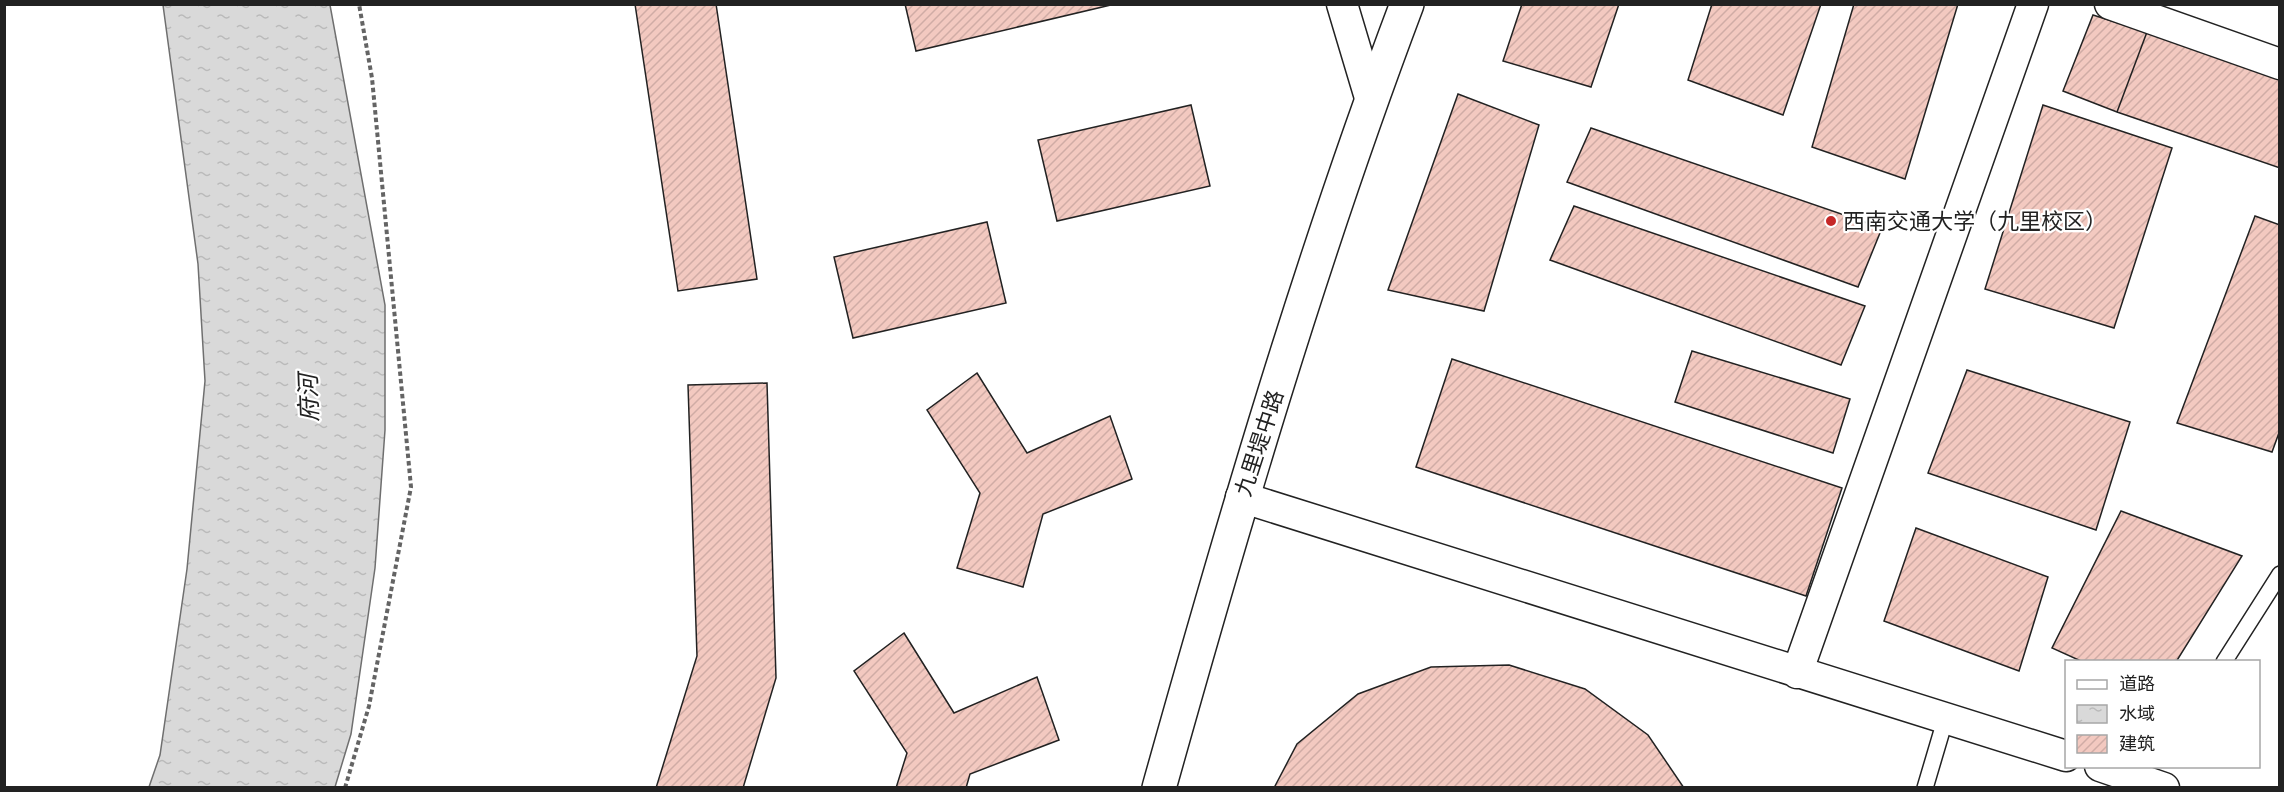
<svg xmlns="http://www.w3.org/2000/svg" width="2284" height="792" viewBox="0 0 2284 792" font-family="Signika,'Noto Sans SC',sans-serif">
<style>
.water{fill:url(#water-ripples);stroke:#6f6f6f;stroke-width:1.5}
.building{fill:url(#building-hatch);stroke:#222;stroke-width:1.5}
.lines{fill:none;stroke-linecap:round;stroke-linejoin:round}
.service-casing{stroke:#222;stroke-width:18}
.minor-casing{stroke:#222;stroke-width:33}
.tertiary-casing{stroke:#222;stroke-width:36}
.path{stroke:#646464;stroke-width:4;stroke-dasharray:4.5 3;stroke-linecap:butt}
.service{stroke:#fff;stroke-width:15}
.minor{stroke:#fff;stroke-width:30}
.tertiary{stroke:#fff;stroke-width:33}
.poi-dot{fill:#c62828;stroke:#fff;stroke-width:2}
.labels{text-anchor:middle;stroke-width:4.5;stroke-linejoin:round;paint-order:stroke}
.poi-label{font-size:22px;fill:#222;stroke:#fff;text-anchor:start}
.street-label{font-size:22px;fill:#222;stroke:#fff}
.water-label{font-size:24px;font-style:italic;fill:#222;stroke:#fff}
</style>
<defs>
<pattern id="water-ripples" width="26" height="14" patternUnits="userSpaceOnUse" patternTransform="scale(1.5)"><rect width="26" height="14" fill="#d9d9d9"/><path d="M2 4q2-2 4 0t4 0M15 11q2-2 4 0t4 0" fill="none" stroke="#bababa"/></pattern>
<pattern id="building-hatch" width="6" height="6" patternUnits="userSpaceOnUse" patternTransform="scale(1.5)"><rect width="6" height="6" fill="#f3c9c0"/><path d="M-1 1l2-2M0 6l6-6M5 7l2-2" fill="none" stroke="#d0aca5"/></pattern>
</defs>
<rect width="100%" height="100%" fill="#fff"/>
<path class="water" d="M 163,5 L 330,5 L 385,305 L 385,430 L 375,568 L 351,734 L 335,787 L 149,787 L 160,755 L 187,569 L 205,381 L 198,264 Z"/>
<path class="building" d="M 635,4 L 716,4 L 757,279 L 678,291 Z
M 905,4 L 1115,4 L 916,51 Z
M 1522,4 L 1619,4 L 1591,87 L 1503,61 Z
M 1712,4 L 1821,4 L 1783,115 L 1688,80 Z
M 1854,4 L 1958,4 L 1905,179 L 1812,147 Z
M 2093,15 L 2147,32 L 2117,112 L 2063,91 Z
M 2147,32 L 2280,77 L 2280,168 L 2117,112 Z
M 1458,94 L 1539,125 L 1484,311 L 1388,290 Z
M 1191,105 L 1210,186 L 1057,221 L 1038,140 Z
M 2043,105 L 2172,148 L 2114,328 L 1985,289 Z
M 1591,128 L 1882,228 L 1858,287 L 1567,182 Z
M 1574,206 L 1865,306 L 1841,365 L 1550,260 Z
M 2255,216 L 2280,225 L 2280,430 L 2272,452 L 2177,423 Z
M 987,222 L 1006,303 L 853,338 L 834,257 Z
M 1692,351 L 1850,399 L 1833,453 L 1675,402 Z
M 1452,359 L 1842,488 L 1806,596 L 1416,467 Z
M 1967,370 L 2130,422 L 2096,530 L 1928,473 Z
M 977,373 L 1027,453 L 1110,416 L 1132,479 L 1043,514 L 1023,587 L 957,568 L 980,493 L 927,410 Z
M 767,383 L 776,678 L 743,788 L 656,788 L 697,656 L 688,385 Z
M 2121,511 L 2242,556 L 2176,662 L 2083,662 L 2052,648 Z
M 1916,528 L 2048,577 L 2019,671 L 1884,621 Z
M 904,633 L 954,713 L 1037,677 L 1059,740 L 970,774 L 966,788 L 896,788 L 907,753 L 854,671 Z
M 1509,665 L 1585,689 L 1648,735 L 1684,788 L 1274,788 L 1297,744 L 1358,694 L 1431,667 Z"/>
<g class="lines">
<g class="service-casing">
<path id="service" d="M 2224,662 L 2280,574
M 1925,788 L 1946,717"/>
</g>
<g class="minor-casing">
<path id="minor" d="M 1342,4 L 1371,101
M 2110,4 L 2280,64
M 1241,497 L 2066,756
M 1797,673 L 2033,4
M 2100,766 L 2164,788"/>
</g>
<g class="tertiary-casing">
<path id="tertiary" d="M 1159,788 C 1233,524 1310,261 1407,4"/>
</g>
<path class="path" d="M 345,788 L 369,706 L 411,487 L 372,78 L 359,4"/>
<use href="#service" class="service"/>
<use href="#minor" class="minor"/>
<use href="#tertiary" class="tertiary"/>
</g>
<circle class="poi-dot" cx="1831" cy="221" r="6"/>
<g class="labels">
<g class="poi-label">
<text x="1843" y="229">西南交通大学（九里校区）</text>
</g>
<g class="street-label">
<text transform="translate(1259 443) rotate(-72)" y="8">九里堤中路</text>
</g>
<g class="water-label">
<text transform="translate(309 398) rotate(-92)" y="8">府河</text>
</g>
</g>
<rect width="2284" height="792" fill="none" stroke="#222222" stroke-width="12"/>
<rect x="2065" y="660" width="195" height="108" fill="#ffffff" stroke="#a7a7a7" stroke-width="1.5"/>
<rect x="2077" y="680" width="30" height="9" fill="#ffffff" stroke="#a7a7a7" stroke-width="1.5"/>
<text x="2119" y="690" font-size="18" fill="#222222">道路</text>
<rect x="2077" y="705" width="30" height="18" fill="url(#water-ripples)" stroke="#a7a7a7" stroke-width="1.5"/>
<text x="2119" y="720" font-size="18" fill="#222222">水域</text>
<rect x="2077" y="735" width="30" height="18" fill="url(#building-hatch)" stroke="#a7a7a7" stroke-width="1.5"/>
<text x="2119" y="750" font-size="18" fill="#222222">建筑</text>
</svg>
